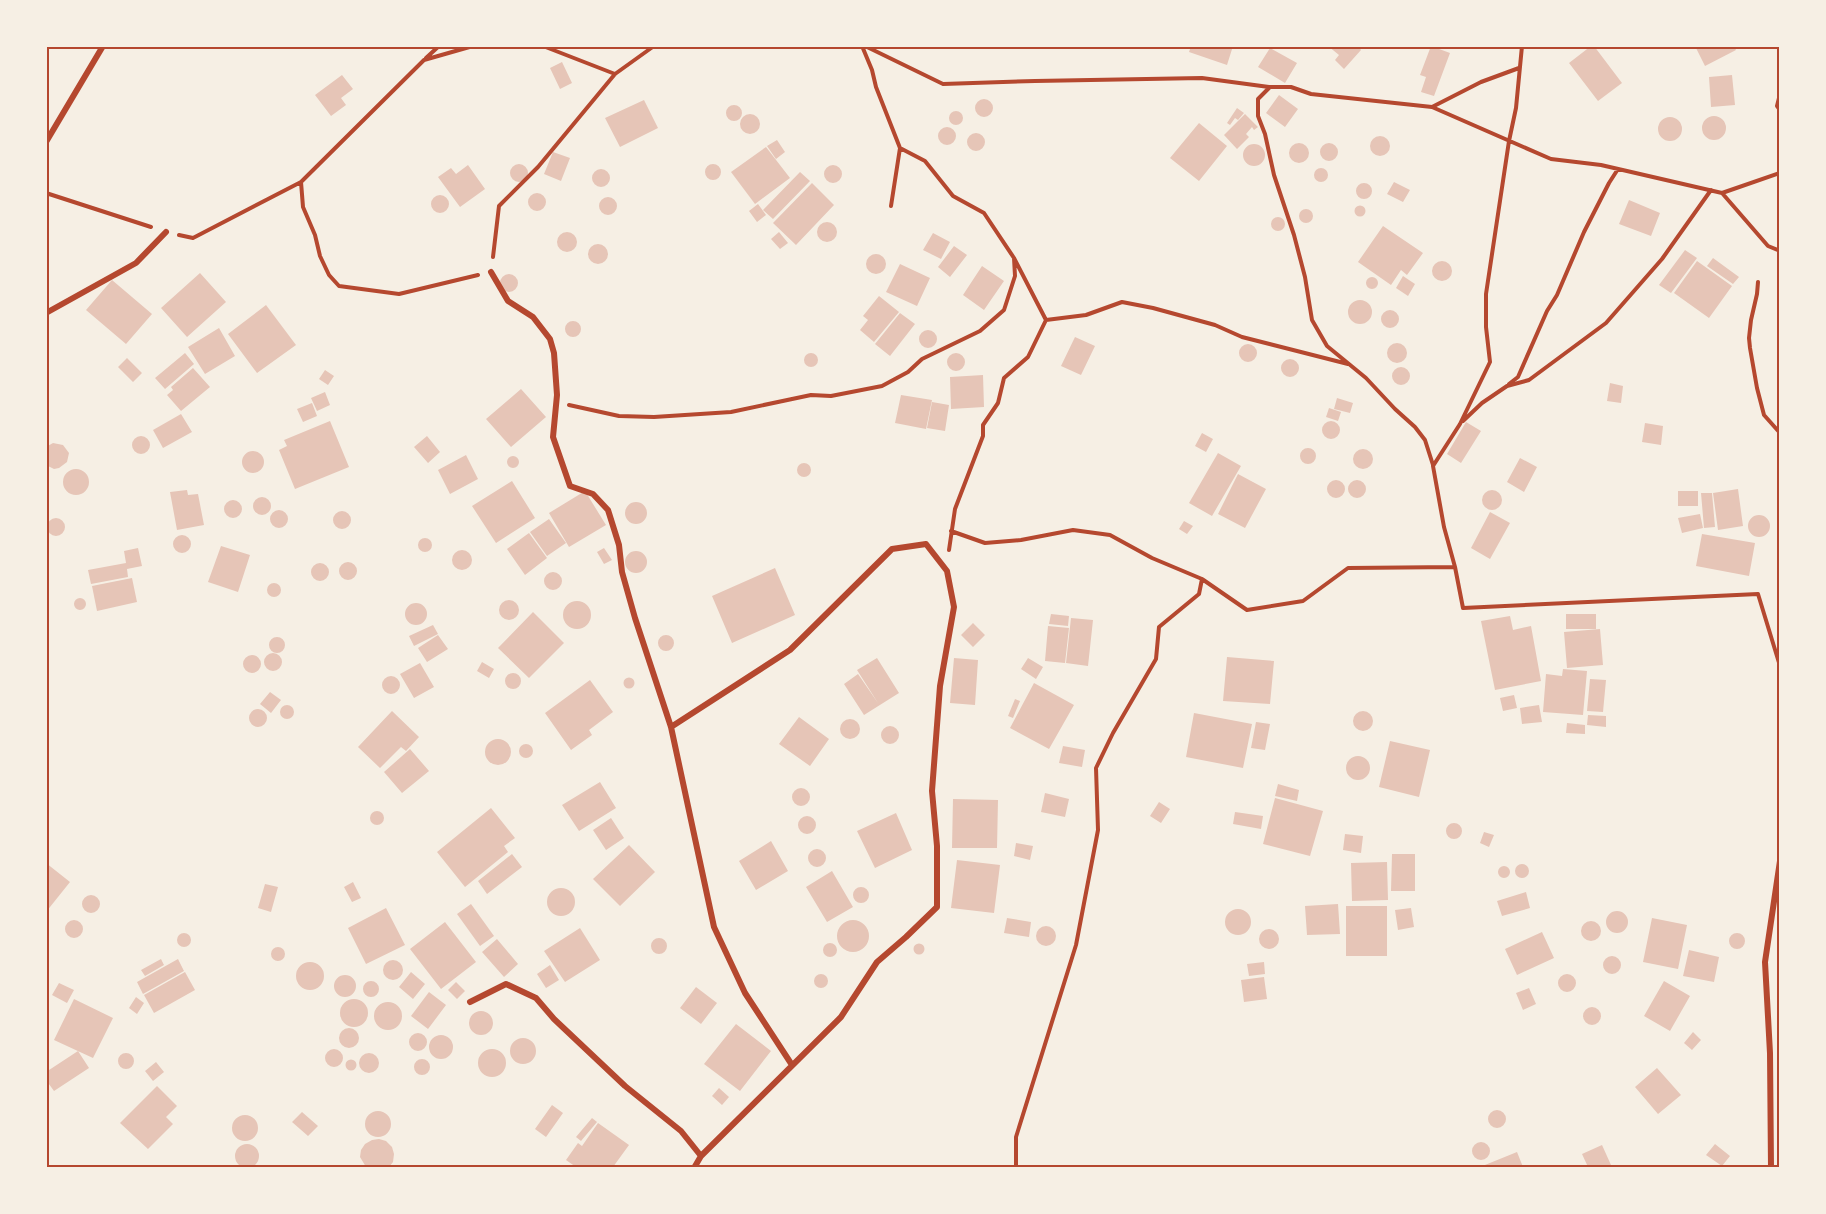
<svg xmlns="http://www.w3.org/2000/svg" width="1826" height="1214" viewBox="0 0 1826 1214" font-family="'Golos Text',sans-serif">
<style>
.building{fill:#e6c5b7}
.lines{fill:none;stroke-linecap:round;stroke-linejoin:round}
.path{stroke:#b5482f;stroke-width:4}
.minor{stroke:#b5482f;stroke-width:6}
.neatline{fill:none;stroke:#b5482f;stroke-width:2}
</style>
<rect width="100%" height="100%" fill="#f6efe4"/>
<path class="building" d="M 1191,46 L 1233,46 L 1227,65 L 1189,52 Z
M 1328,46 L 1358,46 L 1361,50 L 1344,69 L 1335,60 L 1339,55 Z
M 1431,46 L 1450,53 L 1434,96 L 1421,92 L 1426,77 L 1420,75 Z
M 1591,46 L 1594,46 L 1622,83 L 1598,101 L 1569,63 Z
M 1695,46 L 1734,46 L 1736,50 L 1705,66 Z
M 1270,48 L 1297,63 L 1285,83 L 1258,67 Z
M 562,62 L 572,83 L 560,89 L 550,68 Z
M 342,75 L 353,89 L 341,98 L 346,105 L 331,116 L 315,95 Z
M 1732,75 L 1735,105 L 1711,107 L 1709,77 Z
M 1279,95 L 1298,109 L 1285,127 L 1266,113 Z
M975 108a9 9 0 1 1 18 0a9 9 0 1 1-18 0Z
M 644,100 L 658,128 L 620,147 L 605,118 Z
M726 113a8 8 0 1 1 16 0a8 8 0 1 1-16 0Z
M 1237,108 L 1244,113 L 1238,120 L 1235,118 L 1230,125 L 1227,123 Z
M949 118a7 7 0 1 1 14 0a7 7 0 1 1-14 0Z
M 1245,114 L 1258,127 L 1254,130 L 1252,127 L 1246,134 L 1249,137 L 1237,149 L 1224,135 Z
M740 124a10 10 0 1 1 20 0a10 10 0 1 1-20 0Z
M1702 128a12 12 0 1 1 24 0a12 12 0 1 1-24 0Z
M1658 129a12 12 0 1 1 24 0a12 12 0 1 1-24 0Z
M 1199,123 L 1227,146 L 1199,181 L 1170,158 Z
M938 136a9 9 0 1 1 18 0a9 9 0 1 1-18 0Z
M967 142a9 9 0 1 1 18 0a9 9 0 1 1-18 0Z
M1370 146a10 10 0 1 1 20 0a10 10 0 1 1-20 0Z
M 777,140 L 785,152 L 776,159 L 767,146 Z
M1320 152a9 9 0 1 1 18 0a9 9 0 1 1-18 0Z
M1289 153a10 10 0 1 1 20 0a10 10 0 1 1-20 0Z
M1243 155a11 11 0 1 1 22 0a11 11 0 1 1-22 0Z
M 766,147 L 790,178 L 755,204 L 731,172 Z
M 553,152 L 570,158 L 561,181 L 544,174 Z
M705 172a8 8 0 1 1 16 0a8 8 0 1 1-16 0Z
M510 173a9 9 0 1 1 18 0a9 9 0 1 1-18 0Z
M824 174a9 9 0 1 1 18 0a9 9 0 1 1-18 0Z
M 468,165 L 485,189 L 460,207 L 438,177 L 451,168 L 456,174 Z
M1314 175a7 7 0 1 1 14 0a7 7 0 1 1-14 0Z
M592 178a9 9 0 1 1 18 0a9 9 0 1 1-18 0Z
M 800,172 L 810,181 L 773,219 L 763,210 Z
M 1394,182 L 1410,190 L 1403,202 L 1387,194 Z
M 812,183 L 834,205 L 796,245 L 773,223 Z
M1356 191a8 8 0 1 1 16 0a8 8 0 1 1-16 0Z
M528 202a9 9 0 1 1 18 0a9 9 0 1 1-18 0Z
M431 204a9 9 0 1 1 18 0a9 9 0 1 1-18 0Z
M599 206a9 9 0 1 1 18 0a9 9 0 1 1-18 0Z
M 1629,200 L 1660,213 L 1651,236 L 1619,224 Z
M 758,204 L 766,215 L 757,222 L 749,211 Z
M1354.5 211a5.5 5.5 0 1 1 11 0a5.5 5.5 0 1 1-11 0Z
M1299 216a7 7 0 1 1 14 0a7 7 0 1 1-14 0Z
M1271 224a7 7 0 1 1 14 0a7 7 0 1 1-14 0Z
M817 232a10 10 0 1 1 20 0a10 10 0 1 1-20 0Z
M 1383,226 L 1423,253 L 1407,275 L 1401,270 L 1391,285 L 1358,262 Z
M557 242a10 10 0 1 1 20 0a10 10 0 1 1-20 0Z
M 779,232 L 788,243 L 780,249 L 771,239 Z
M 933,233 L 950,242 L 941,259 L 923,250 Z
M588 254a10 10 0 1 1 20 0a10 10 0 1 1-20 0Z
M 954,246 L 967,255 L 950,277 L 938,267 Z
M 1685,250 L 1697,258 L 1671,293 L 1659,285 Z
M866 264a10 10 0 1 1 20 0a10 10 0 1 1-20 0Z
M 1713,258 L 1739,277 L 1733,284 L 1707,266 Z
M1432 271a10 10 0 1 1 20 0a10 10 0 1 1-20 0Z
M 1697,261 L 1732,286 L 1709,318 L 1674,293 Z
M 900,264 L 930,278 L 917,306 L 886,292 Z
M 982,266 L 1004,281 L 984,310 L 963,295 Z
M 200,273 L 226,302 L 187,337 L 161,308 Z
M500 283a9 9 0 1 1 18 0a9 9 0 1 1-18 0Z
M 1403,276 L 1415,284 L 1408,296 L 1396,288 Z
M1366 283a6 6 0 1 1 12 0a6 6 0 1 1-12 0Z
M 112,280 L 152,314 L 126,344 L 86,310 Z
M 879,296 L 899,312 L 874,342 L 860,330 L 868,320 L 863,316 Z
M1348 312a12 12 0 1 1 24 0a12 12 0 1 1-24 0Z
M 266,305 L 296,345 L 257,373 L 228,334 Z
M1381 319a9 9 0 1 1 18 0a9 9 0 1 1-18 0Z
M 900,313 L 915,324 L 890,356 L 875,344 Z
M565 329a8 8 0 1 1 16 0a8 8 0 1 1-16 0Z
M 219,328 L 235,356 L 205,374 L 188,347 Z
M919 339a9 9 0 1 1 18 0a9 9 0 1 1-18 0Z
M 1075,337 L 1095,346 L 1081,375 L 1061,366 Z
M1387 353a10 10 0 1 1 20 0a10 10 0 1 1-20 0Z
M1239 353a9 9 0 1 1 18 0a9 9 0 1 1-18 0Z
M804 360a7 7 0 1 1 14 0a7 7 0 1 1-14 0Z
M 185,353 L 194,364 L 165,389 L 155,378 Z
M947 362a9 9 0 1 1 18 0a9 9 0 1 1-18 0Z
M 127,358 L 142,373 L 133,382 L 118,367 Z
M1281 368a9 9 0 1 1 18 0a9 9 0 1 1-18 0Z
M1392 376a9 9 0 1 1 18 0a9 9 0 1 1-18 0Z
M 193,368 L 210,387 L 181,411 L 167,395 L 173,390 L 171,387 Z
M 325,370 L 334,376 L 328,385 L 319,379 Z
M 983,375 L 984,407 L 951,409 L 950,377 Z
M 1610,383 L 1623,386 L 1621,403 L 1607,401 Z
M 521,389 L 546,417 L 511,447 L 486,419 Z
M 325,392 L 330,405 L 317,411 L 311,398 Z
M 901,395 L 932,400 L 926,429 L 895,423 Z
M 1337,398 L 1353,403 L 1350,413 L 1334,409 Z
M 932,402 L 949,405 L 945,431 L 927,428 Z
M 312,403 L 317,416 L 303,422 L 297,409 Z
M 1329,408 L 1341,412 L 1338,421 L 1326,417 Z
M 181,414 L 192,432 L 163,448 L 153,430 Z
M 330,421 L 349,467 L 295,489 L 279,450 L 287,446 L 284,440 Z
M1322 430a9 9 0 1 1 18 0a9 9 0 1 1-18 0Z
M 1466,422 L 1481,431 L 1461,463 L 1447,454 Z
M 1645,423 L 1663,426 L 1661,445 L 1642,442 Z
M 1202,433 L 1213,439 L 1206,452 L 1195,446 Z
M 427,436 L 440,452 L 428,463 L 414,447 Z
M132 445a9 9 0 1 1 18 0a9 9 0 1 1-18 0Z
M 53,443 L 63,445 L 69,453 L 67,462 L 59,468 L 54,469 L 46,465 L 46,447 Z
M1300 456a8 8 0 1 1 16 0a8 8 0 1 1-16 0Z
M1353 459a10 10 0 1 1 20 0a10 10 0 1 1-20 0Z
M242 462a11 11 0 1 1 22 0a11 11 0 1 1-22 0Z
M 1218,453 L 1241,466 L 1212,516 L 1189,503 Z
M 466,455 L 478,479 L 450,494 L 438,470 Z
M507 462a6 6 0 1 1 12 0a6 6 0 1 1-12 0Z
M 1520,458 L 1537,467 L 1524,492 L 1507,482 Z
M797 470a7 7 0 1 1 14 0a7 7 0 1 1-14 0Z
M63 482a13 13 0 1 1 26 0a13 13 0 1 1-26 0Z
M 1238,474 L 1266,489 L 1245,528 L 1218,514 Z
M1327 489a9 9 0 1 1 18 0a9 9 0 1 1-18 0Z
M1348 489a9 9 0 1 1 18 0a9 9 0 1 1-18 0Z
M 512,481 L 535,518 L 496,543 L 472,506 Z
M 1738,489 L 1743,526 L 1718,530 L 1713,493 Z
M1482 500a10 10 0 1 1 20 0a10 10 0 1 1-20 0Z
M 187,490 L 188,495 L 198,494 L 204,525 L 177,530 L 170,492 Z
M 585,491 L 606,525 L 569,547 L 549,513 Z
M 1678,491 L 1698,491 L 1698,506 L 1678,506 Z
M 1701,493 L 1712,493 L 1715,527 L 1704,528 Z
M253 506a9 9 0 1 1 18 0a9 9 0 1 1-18 0Z
M224 509a9 9 0 1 1 18 0a9 9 0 1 1-18 0Z
M625 513a11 11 0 1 1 22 0a11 11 0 1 1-22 0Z
M270 519a9 9 0 1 1 18 0a9 9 0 1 1-18 0Z
M333 520a9 9 0 1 1 18 0a9 9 0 1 1-18 0Z
M 1490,512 L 1510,523 L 1490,559 L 1471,548 Z
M 1700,514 L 1703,528 L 1682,533 L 1678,518 Z
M1748 526a11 11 0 1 1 22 0a11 11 0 1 1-22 0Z
M47 527a9 9 0 1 1 18 0a9 9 0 1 1-18 0Z
M 549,519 L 566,543 L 547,556 L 530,532 Z
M 1184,521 L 1193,526 L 1187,534 L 1179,529 Z
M 529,533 L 547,558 L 525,575 L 507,549 Z
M 1702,534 L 1755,543 L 1749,576 L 1696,566 Z
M173 544a9 9 0 1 1 18 0a9 9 0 1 1-18 0Z
M418 545a7 7 0 1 1 14 0a7 7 0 1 1-14 0Z
M 221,546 L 250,555 L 238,592 L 208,582 Z
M 138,548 L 142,566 L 127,569 L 128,577 L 91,584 L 88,570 L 126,563 L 124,551 Z
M 604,548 L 612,560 L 604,564 L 597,552 Z
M452 560a10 10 0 1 1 20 0a10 10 0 1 1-20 0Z
M625 562a11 11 0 1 1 22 0a11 11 0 1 1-22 0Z
M339 571a9 9 0 1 1 18 0a9 9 0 1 1-18 0Z
M311 572a9 9 0 1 1 18 0a9 9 0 1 1-18 0Z
M 775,568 L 795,615 L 732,643 L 712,596 Z
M544 581a9 9 0 1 1 18 0a9 9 0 1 1-18 0Z
M 132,578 L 137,602 L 97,611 L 92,586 Z
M267 590a7 7 0 1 1 14 0a7 7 0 1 1-14 0Z
M74 604a6 6 0 1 1 12 0a6 6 0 1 1-12 0Z
M499 610a10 10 0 1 1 20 0a10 10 0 1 1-20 0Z
M563 615a14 14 0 1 1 28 0a14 14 0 1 1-28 0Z
M405 614a11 11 0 1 1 22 0a11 11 0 1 1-22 0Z
M 533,612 L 564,643 L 529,678 L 498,648 Z
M 1051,614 L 1069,616 L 1068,626 L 1049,624 Z
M 1566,614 L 1596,614 L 1596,629 L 1566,629 Z
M 1510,616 L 1513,630 L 1531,626 L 1541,681 L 1495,690 L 1481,621 Z
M 1071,618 L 1093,620 L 1088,666 L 1066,663 Z
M 973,623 L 985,635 L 973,647 L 961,635 Z
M 433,625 L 438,634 L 414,646 L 409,636 Z
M 1048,626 L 1069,628 L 1065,663 L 1045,661 Z
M 1600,629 L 1603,665 L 1567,668 L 1564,632 Z
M658 643a8 8 0 1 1 16 0a8 8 0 1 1-16 0Z
M 438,635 L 448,649 L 427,662 L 418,648 Z
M269 645a8 8 0 1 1 16 0a8 8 0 1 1-16 0Z
M264 662a9 9 0 1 1 18 0a9 9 0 1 1-18 0Z
M243 664a9 9 0 1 1 18 0a9 9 0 1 1-18 0Z
M 1227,657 L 1274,661 L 1270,704 L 1223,701 Z
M 877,658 L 899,693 L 864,715 L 844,684 L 858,674 L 878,703 L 857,670 Z
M 954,658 L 978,660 L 975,705 L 950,703 Z
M 1028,658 L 1043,667 L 1036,679 L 1021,669 Z
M 482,662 L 494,669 L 489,678 L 477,671 Z
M 420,663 L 434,687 L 414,698 L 400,674 Z
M 1563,669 L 1587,671 L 1583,715 L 1543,712 L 1546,674 L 1562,676 Z
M505 681a8 8 0 1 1 16 0a8 8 0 1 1-16 0Z
M382 685a9 9 0 1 1 18 0a9 9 0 1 1-18 0Z
M623.5 683a5.5 5.5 0 1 1 11 0a5.5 5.5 0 1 1-11 0Z
M 1590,679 L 1606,680 L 1603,712 L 1587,711 Z
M 590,680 L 613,712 L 589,730 L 592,735 L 571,750 L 545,713 Z
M 1034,683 L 1074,705 L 1049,749 L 1010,728 Z
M 270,692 L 281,700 L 271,713 L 260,704 Z
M 1514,695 L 1517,708 L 1503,711 L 1500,698 Z
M 1015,699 L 1020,701 L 1013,718 L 1008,716 Z
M 1539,705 L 1542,722 L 1522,724 L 1520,708 Z
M280 712a7 7 0 1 1 14 0a7 7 0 1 1-14 0Z
M249 718a9 9 0 1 1 18 0a9 9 0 1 1-18 0Z
M1353 721a10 10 0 1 1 20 0a10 10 0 1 1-20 0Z
M 392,711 L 419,737 L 406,751 L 401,747 L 380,768 L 358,747 Z
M 1194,713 L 1252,724 L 1243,768 L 1186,757 Z
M 1588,715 L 1606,716 L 1606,727 L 1587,725 Z
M 799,717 L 829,739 L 810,766 L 779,744 Z
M840 729a10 10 0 1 1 20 0a10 10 0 1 1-20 0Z
M 1256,722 L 1270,724 L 1265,750 L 1251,748 Z
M 1567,723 L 1585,725 L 1585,734 L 1566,733 Z
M881 735a9 9 0 1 1 18 0a9 9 0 1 1-18 0Z
M485 752a13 13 0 1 1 26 0a13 13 0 1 1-26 0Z
M 1390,741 L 1430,750 L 1419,797 L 1379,787 Z
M519 751a7 7 0 1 1 14 0a7 7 0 1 1-14 0Z
M 1063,746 L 1085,750 L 1082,767 L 1059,763 Z
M 410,749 L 429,771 L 402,793 L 384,772 Z
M1346 768a12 12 0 1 1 24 0a12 12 0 1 1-24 0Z
M 600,782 L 616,808 L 579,831 L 562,805 Z
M 1278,784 L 1299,790 L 1297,801 L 1275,796 Z
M792 797a9 9 0 1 1 18 0a9 9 0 1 1-18 0Z
M 1045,793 L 1069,799 L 1065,817 L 1041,812 Z
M 1275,798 L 1323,811 L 1310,856 L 1263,844 Z
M 953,799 L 998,800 L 997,848 L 952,848 Z
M 1159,802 L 1170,809 L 1161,823 L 1150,816 Z
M 491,808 L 515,838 L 504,846 L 508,852 L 465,887 L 437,852 Z
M370 818a7 7 0 1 1 14 0a7 7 0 1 1-14 0Z
M 1235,812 L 1263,816 L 1261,829 L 1233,824 Z
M 896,813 L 912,850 L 875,868 L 857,831 Z
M798 825a9 9 0 1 1 18 0a9 9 0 1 1-18 0Z
M 611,818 L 624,838 L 606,850 L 593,830 Z
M1446 831a8 8 0 1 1 16 0a8 8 0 1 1-16 0Z
M 1484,832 L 1494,835 L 1489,847 L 1480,843 Z
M 1345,834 L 1363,836 L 1361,853 L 1343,850 Z
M 771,841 L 788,871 L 756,890 L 739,861 Z
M 1016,843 L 1033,846 L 1030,860 L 1014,856 Z
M 629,845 L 655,872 L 620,906 L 593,879 Z
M808 858a9 9 0 1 1 18 0a9 9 0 1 1-18 0Z
M 512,854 L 522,867 L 487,894 L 478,881 Z
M 1392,854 L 1415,854 L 1415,891 L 1391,891 Z
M 957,860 L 1000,865 L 994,913 L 951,908 Z
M 1387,862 L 1388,900 L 1352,901 L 1351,863 Z
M 46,863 L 70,882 L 46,912 Z
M1515 871a7 7 0 1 1 14 0a7 7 0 1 1-14 0Z
M1498 872a6 6 0 1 1 12 0a6 6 0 1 1-12 0Z
M 832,871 L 853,907 L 827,922 L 806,887 Z
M 353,882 L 361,898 L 352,902 L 344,887 Z
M 265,884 L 278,887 L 271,912 L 258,908 Z
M853 895a8 8 0 1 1 16 0a8 8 0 1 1-16 0Z
M547 902a14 14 0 1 1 28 0a14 14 0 1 1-28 0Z
M 1526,892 L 1530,908 L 1502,916 L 1497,901 Z
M82 904a9 9 0 1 1 18 0a9 9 0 1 1-18 0Z
M 471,904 L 494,936 L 480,946 L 457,914 Z
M 1338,904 L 1340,934 L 1307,935 L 1305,906 Z
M 1346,906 L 1387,906 L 1387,956 L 1346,956 Z
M 386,908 L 405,945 L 366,964 L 348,928 Z
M 1411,908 L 1414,927 L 1398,930 L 1395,910 Z
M1225 922a13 13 0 1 1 26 0a13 13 0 1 1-26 0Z
M1606 922a11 11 0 1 1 22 0a11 11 0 1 1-22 0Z
M 1007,918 L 1031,922 L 1029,937 L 1004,933 Z
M 1652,918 L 1687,925 L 1678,969 L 1643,962 Z
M837 936a16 16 0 1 1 32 0a16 16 0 1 1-32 0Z
M65 929a9 9 0 1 1 18 0a9 9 0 1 1-18 0Z
M1581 931a10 10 0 1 1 20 0a10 10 0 1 1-20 0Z
M 445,922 L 476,962 L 441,989 L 410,949 Z
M1036 936a10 10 0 1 1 20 0a10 10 0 1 1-20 0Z
M 580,928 L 600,960 L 565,982 L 544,951 Z
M1259 939a10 10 0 1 1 20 0a10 10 0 1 1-20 0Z
M 1542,932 L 1554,958 L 1517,975 L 1505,949 Z
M177 940a7 7 0 1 1 14 0a7 7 0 1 1-14 0Z
M1729 941a8 8 0 1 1 16 0a8 8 0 1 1-16 0Z
M651 946a8 8 0 1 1 16 0a8 8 0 1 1-16 0Z
M 497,939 L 518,964 L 504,977 L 482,952 Z
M823 950a7 7 0 1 1 14 0a7 7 0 1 1-14 0Z
M913.5 949a5.5 5.5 0 1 1 11 0a5.5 5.5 0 1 1-11 0Z
M271 954a7 7 0 1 1 14 0a7 7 0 1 1-14 0Z
M 1689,950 L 1719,957 L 1714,982 L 1683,976 Z
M1603 965a9 9 0 1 1 18 0a9 9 0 1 1-18 0Z
M 161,959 L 164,965 L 145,976 L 141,970 Z
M 178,959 L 184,971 L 143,994 L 137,982 Z
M383 970a10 10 0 1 1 20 0a10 10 0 1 1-20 0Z
M 1264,962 L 1265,974 L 1249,976 L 1247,964 Z
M296 976a14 14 0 1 1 28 0a14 14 0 1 1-28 0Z
M 550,965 L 559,980 L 546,988 L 537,974 Z
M 185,972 L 195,990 L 154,1013 L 144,995 Z
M 411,972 L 425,984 L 413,999 L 399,987 Z
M1558 983a9 9 0 1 1 18 0a9 9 0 1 1-18 0Z
M814 981a7 7 0 1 1 14 0a7 7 0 1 1-14 0Z
M334 986a11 11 0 1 1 22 0a11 11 0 1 1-22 0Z
M 1264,977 L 1267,999 L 1244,1002 L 1241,980 Z
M 1664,981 L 1690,996 L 1670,1031 L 1644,1016 Z
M363 989a8 8 0 1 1 16 0a8 8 0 1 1-16 0Z
M 456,982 L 465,991 L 457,999 L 448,990 Z
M 59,983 L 74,990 L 67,1003 L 52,995 Z
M 696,987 L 717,1003 L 701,1024 L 680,1008 Z
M 1529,988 L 1536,1004 L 1523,1010 L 1516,993 Z
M 429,992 L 446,1005 L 428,1029 L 411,1016 Z
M 136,997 L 144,1003 L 137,1014 L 129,1008 Z
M 74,999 L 113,1018 L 93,1058 L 54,1040 Z
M340 1013a14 14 0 1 1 28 0a14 14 0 1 1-28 0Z
M374 1016a14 14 0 1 1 28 0a14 14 0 1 1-28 0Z
M1583 1016a9 9 0 1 1 18 0a9 9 0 1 1-18 0Z
M469 1023a12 12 0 1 1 24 0a12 12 0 1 1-24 0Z
M 736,1024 L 771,1051 L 740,1091 L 704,1064 Z
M339 1038a10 10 0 1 1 20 0a10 10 0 1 1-20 0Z
M 1693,1032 L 1701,1040 L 1692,1050 L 1684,1043 Z
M409 1042a9 9 0 1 1 18 0a9 9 0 1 1-18 0Z
M429 1047a12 12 0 1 1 24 0a12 12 0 1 1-24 0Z
M510 1051a13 13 0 1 1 26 0a13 13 0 1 1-26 0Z
M325 1058a9 9 0 1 1 18 0a9 9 0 1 1-18 0Z
M478 1063a14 14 0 1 1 28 0a14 14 0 1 1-28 0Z
M 78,1051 L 89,1068 L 54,1091 L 46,1080 L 46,1072 Z
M359 1063a10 10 0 1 1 20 0a10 10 0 1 1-20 0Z
M118 1061a8 8 0 1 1 16 0a8 8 0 1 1-16 0Z
M414 1067a8 8 0 1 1 16 0a8 8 0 1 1-16 0Z
M345.5 1065a5.5 5.5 0 1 1 11 0a5.5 5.5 0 1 1-11 0Z
M 156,1062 L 164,1072 L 153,1081 L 145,1071 Z
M 1657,1068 L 1681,1095 L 1658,1114 L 1635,1087 Z
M 157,1086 L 177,1106 L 166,1117 L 173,1124 L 148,1149 L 120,1123 Z
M 719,1088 L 729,1097 L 722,1105 L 712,1096 Z
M 552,1105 L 563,1113 L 546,1137 L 535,1129 Z
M1488 1119a9 9 0 1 1 18 0a9 9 0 1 1-18 0Z
M365 1124a13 13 0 1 1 26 0a13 13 0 1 1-26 0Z
M 302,1112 L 318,1126 L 308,1136 L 292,1122 Z
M232 1128a13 13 0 1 1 26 0a13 13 0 1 1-26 0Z
M 592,1118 L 597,1122 L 581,1141 L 576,1137 Z
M 598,1123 L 629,1145 L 613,1167 L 576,1167 L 566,1160 L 578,1143 L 582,1146 Z
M 379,1139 L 386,1141 L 392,1147 L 394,1154 L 393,1162 L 389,1167 L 366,1167 L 360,1157 L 361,1150 L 365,1144 L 372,1140 Z
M1472 1151a9 9 0 1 1 18 0a9 9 0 1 1-18 0Z
M235 1156a12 12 0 1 1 24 0a12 12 0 1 1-24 0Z
M 1715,1144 L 1730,1156 L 1722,1166 L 1706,1155 Z
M 1602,1145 L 1611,1165 L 1605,1167 L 1588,1167 L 1582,1154 Z
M 1517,1152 L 1523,1167 L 1480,1167 Z"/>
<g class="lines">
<path class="path" d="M 543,46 L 615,74
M 862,46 L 872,70 L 876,87 L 900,148 L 891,206
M 865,46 L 943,84 L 1035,81 L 1202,78 L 1269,87 L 1291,87 L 1311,94 L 1432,107 L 1551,159 L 1601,165 L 1722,193 L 1780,173
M 426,58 L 439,46
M 1269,88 L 1258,99 L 1258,116 L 1265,134 L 1274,175 L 1294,235 L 1305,277 L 1312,320 L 1327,346 L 1366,378 L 1395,409 L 1415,427 L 1425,440 L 1433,465
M 1780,94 L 1777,106 L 1780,110
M 1432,107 L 1481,82 L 1519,68
M 900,148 L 925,161 L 953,196 L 984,213 L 1014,258 L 1046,320 L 1028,357 L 1004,378 L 998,403 L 983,425 L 983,436 L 978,449 L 955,509 L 949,550
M 301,182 L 303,207 L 315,235 L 320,256 L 329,275 L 339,286 L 399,294 L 478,275
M 46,193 L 151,227
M 1722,193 L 1768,246 L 1780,251
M 179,235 L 193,238 L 301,182 L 424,60 L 473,46
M 493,257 L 499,206 L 538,167 L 615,74 L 654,46
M 1758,282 L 1757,294 L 1751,320 L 1749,338 L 1750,348 L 1757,388 L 1764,415 L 1780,433
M 1046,320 L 1086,315 L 1122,302 L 1153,308 L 1215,325 L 1242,337 L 1348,364
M 1509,384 L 1518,377 L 1547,311 L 1557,295 L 1584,232 L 1609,183 L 1618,169
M 569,405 L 619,416 L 654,417 L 731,412 L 811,395 L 831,396 L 882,386 L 908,372 L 922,359 L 980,331 L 1004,310 L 1015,276 L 1014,258
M 1463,421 L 1482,403 L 1507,386 L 1529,380 L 1606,323 L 1662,259 L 1711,190
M 951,531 L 985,543 L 1021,540 L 1073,530 L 1110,535 L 1152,558 L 1202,579 L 1247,610 L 1303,601 L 1348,568 L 1455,567 L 1463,608 L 1758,594 L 1780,666
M 1455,567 L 1444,527 L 1433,466 L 1460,424 L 1490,362 L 1486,327 L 1486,294 L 1509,141 L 1516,108 L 1522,46
M 1016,1168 L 1016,1137 L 1076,945 L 1098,830 L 1096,768 L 1113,733 L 1156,659 L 1159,627 L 1199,594 L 1202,579"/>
<path class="minor" d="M 46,142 L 103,46
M 491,272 L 508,301 L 533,317 L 550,339 L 554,353 L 557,395 L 553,437 L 570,486 L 593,494 L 608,510 L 619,545 L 622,572 L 635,618 L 671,727 L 714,927 L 745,993 L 792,1065
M 46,313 L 136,263 L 166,232
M 671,727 L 790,650 L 892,549 L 926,544 L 947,571 L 954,607 L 940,686 L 932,791 L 937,846 L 937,907 L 906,937 L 877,962 L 841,1017 L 701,1156 L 694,1168
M 470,1002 L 506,984 L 536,998 L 554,1019 L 625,1086 L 681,1131 L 701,1156
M 1771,1168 L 1770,1053 L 1765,962 L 1780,861"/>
</g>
<rect width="1826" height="1214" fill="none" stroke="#f6efe4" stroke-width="96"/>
<rect x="48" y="48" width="1730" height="1118" class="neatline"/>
</svg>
